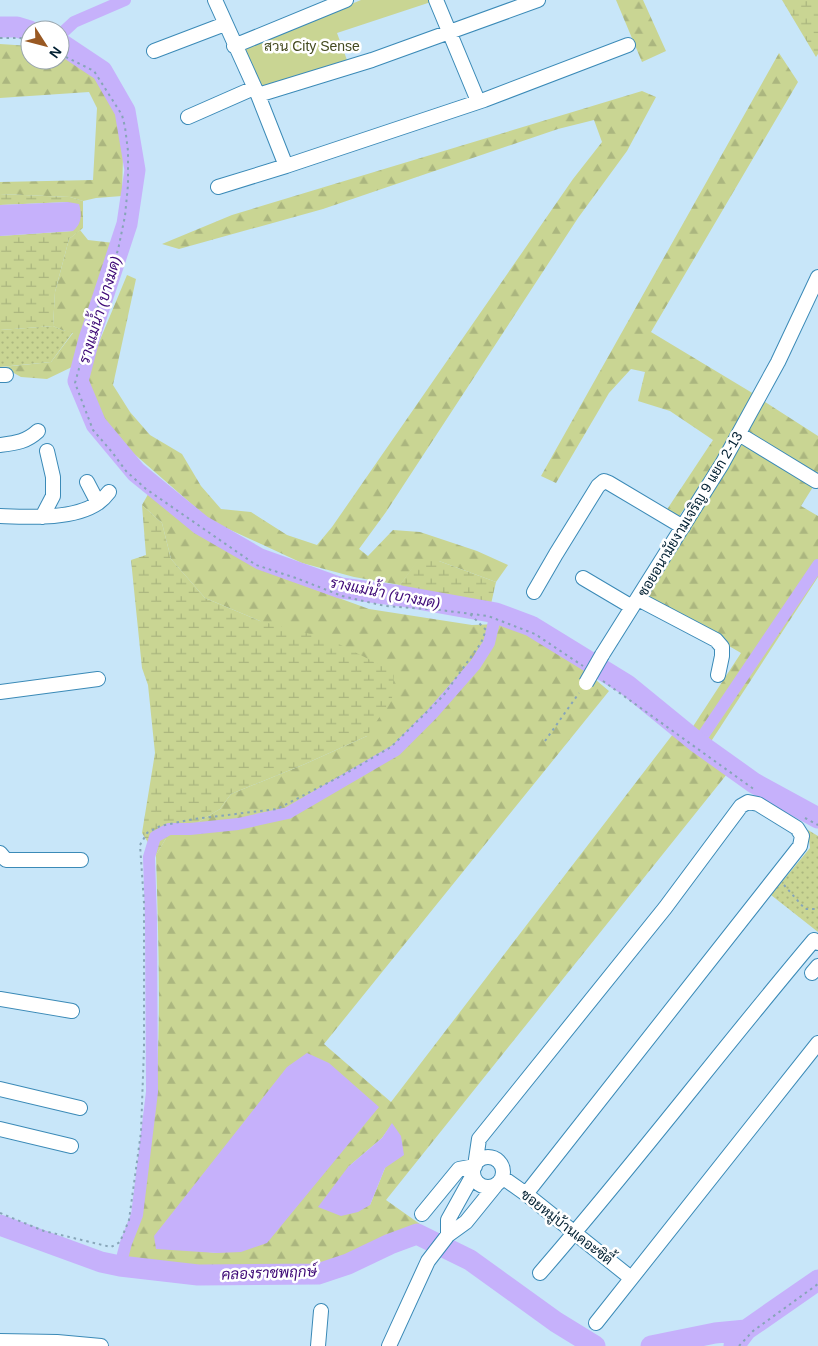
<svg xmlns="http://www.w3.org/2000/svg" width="818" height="1346" viewBox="0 0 818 1346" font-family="Arial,Sarabun,sans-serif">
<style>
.grass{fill:url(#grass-dots)}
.forest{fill:url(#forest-firs);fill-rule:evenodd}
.wetland{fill:url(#wetland-marsh)}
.park{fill:#c9d593}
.water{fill:#c6b1fb}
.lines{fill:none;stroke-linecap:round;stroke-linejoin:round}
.canal{stroke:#c6b1fb;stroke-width:12}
.river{stroke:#c6b1fb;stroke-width:21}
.minor-casing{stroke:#3b8ab7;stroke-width:16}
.path{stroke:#87a5b8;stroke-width:2;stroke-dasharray:2.5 4;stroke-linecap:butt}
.minor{stroke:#fff;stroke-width:14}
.minor-bridge-casing{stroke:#3b8ab7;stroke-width:16;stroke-linecap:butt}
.minor-bridge{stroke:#fff;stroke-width:14}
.labels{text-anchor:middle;stroke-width:5;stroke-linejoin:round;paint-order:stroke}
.park-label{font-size:14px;fill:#444a20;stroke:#fff}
.street-label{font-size:14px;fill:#001f31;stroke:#fff}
.water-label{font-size:15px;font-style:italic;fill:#3e0977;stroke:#fff}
</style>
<defs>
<pattern id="grass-dots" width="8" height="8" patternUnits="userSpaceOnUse" patternTransform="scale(1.25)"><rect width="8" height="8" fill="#c9d593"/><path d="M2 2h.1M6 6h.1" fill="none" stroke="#abb67f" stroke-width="1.8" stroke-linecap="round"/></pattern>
<pattern id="forest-firs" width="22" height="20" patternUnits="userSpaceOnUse" patternTransform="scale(1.25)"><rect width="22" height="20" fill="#c9d593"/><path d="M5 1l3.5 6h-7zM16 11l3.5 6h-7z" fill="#abb67f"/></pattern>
<pattern id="wetland-marsh" width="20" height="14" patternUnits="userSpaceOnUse" patternTransform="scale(1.25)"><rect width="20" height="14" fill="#c9d593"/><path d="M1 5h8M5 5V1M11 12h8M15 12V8" fill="none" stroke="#abb67f"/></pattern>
</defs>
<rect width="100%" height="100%" fill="#c8e6f9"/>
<path class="grass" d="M 53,326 L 62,330 L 73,332 L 51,362 L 0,367 L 0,330 Z
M 808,830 L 818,836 L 818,932 L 771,895 L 810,848 Z"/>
<path class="forest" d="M 616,0 L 643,0 L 666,51 L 642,62 Z
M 0,44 L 30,46 L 30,60 L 60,60 L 60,48 L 86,64 L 115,108 L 123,155 L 122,196 L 96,198 L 83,201 L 70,197 L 0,194 L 0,182 L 93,180 L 97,108 L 89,92 L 0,98 Z
M 779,53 L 798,82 L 651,332 L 754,394 L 714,466 L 677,519 L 666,511 L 713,440 L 670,411 L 638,401 L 645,372 L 631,369 L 609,393 L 556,483 L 541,476 Z
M 642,91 L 656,97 L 627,151 L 578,218 L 386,512 L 359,549 L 368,556 L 393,530 L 420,532 L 477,551 L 508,565 L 496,582 L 439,561 L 418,561 L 400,585 L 354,577 L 302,563 L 211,521 L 116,438 L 88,390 L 90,364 L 127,275 L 136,279 L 113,385 L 130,412 L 150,435 L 182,454 L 201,486 L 221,509 L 251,512 L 287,535 L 317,545 L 332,527 L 573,179 L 602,142 L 594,120 L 558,129 L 323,209 L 179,249 L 162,244 L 232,215 Z
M 80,230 L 88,240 L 114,243 C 100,285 85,326 72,367 L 47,379 L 21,377 L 3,367 L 51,362 L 73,333 L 62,330 L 53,326 L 55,292 L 69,239 Z
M 762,400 L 818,436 L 818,479 L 801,506 L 818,516 L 818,577 L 710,743 L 692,728 L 741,653 L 645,597 Z
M 151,489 L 164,505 L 256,568 L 369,609 L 472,625 L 499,624 L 537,639 L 584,670 L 609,691 L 324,1044 L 391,1102 L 673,734 L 727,774 L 386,1200 L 434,1234 L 417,1243 L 354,1256 L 323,1265 L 300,1267 L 256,1269 L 126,1262 C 132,1236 140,1210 145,1184 C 164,1076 159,964 156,855 L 168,835 L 195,824 L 220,809 L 231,794 L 305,764 L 367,736 L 260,621 L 205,598 L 171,559 L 162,523 L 142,505 ZM 379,1107 L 217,1253 L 190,1250 ZM 392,1124 L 385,1168 L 370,1205 L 348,1167 L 382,1138 Z"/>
<path class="wetland" d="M 782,0 L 818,0 L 818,54 L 816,57 Z
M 0,194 L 70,197 L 83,201 L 83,228 L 69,239 L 55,292 L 53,326 L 0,330 L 0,236 L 73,231 L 68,202 L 0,205 Z
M 142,505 L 162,523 L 171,559 L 205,598 L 260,621 L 329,639 L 394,672 L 392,698 L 367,736 L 305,764 L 231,794 L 220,809 L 195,824 L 168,835 L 156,855 L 142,833 L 155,753 L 148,685 L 142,668 L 131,560 L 146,555 Z
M 417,561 L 439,561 L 496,582 L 491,604 L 412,592 L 400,585 Z"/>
<path class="park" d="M 361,0 L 430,0 L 431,2 L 337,33 L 347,60 L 261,88 L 245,48 Z"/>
<path class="water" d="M 68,202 L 79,204 C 82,214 82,224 73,231 L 0,236 L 0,205 Z
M 307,1053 L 329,1063 L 379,1107 L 267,1243 L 241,1252 L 217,1253 L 156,1249 L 154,1236 L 287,1067 Z
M 392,1123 L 401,1136 L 404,1155 L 385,1168 L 370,1205 L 358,1212 L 341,1216 L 318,1207 L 348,1167 L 382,1138 Z"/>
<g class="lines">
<path class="canal" d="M 60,35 L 74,22 L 125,0
M 698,743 L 818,565
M 120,1266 L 126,1243 L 137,1215 L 152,1092 L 151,919 L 149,857 L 155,837 L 169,829 L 190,829 L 238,824 L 288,813 L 396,750 L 432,714 L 475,665 L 489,643 L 496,613"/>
<path class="river" d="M 0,27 L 17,27 L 30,31
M 60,43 L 102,71 L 125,111 L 135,170 L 127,224 L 89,339 L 78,381 L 96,424 L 136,472 L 201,525 L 260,559 L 341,588 L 401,596 L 496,613 L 531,626 L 627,685 L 698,743 L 754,783 L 818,818
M 0,1225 L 101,1262 L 120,1266 L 198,1275 L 318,1274 L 348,1264 L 390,1244 L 417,1234 L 470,1260 L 556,1322 L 595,1346
M 651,1346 L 715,1333 L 746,1330
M 734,1346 L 746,1330 L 818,1280"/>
<g class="minor-casing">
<path id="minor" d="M 215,0 L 258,95 L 286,166
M 436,0 L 478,101
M 234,46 L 346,0
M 154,51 L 225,24
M 258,95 L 372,60 L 538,0
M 188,117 L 254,88
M 218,187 L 286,166 L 484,100 L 628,45
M 0,375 L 6,375
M 739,434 L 816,481
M 0,445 C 16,443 26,442 38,431
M 87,482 L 98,503
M 0,516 C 28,517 73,520 98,503 C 102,500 106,496 109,492
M 42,517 L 53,496 L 53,477 L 47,451
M 583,578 L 632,607
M 534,592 L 556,554 L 598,486 L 604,481 L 609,483 L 683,527
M 638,599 L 716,640 L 722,647 L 722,656 L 718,675
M 602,655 L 722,464 L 778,362 L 818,277
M 0,692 L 98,679
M 0,853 L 6,860 L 81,860
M 812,973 L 818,966
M 0,999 L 72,1011
M 0,1089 L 80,1108
M 0,1129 L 71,1146
M473 1172a15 15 0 1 1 30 0a15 15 0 1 1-30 0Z
M 502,1177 L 526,1194 L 631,1278
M 422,1214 L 459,1169 L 475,1166 L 479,1139 L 665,908 L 741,806 L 748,802 L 758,804 L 797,828 L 802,836 L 800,846 L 526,1194
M 448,1235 L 448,1220 L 473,1175
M 540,1273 C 634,1165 721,1050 814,940 L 818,943
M 596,1323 L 818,1043
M 0,1341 L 57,1342 L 101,1346
M 318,1346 L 321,1311
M 389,1346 L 428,1261 L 448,1235 L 466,1222 L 496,1185"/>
</g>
<path class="path" d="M 0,38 L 20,38 L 30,41
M 60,54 L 94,71 L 122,115 L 125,127 L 128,151 L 128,185 L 125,216 L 118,250 L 90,329 L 75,383 L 93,430 L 112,452 L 126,471 L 146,489 L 256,565 L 296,578 L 342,596 L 385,606 L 440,610 L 488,616 L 535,634 L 583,666
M 603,681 L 755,790
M 545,741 L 579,693
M 805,818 L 818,825
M 784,885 L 805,909 L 818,909
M 0,1213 L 44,1231 L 111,1247 L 120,1242 L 129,1220 L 141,1132 L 144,1048 L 144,903 L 140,845 L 147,833 L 160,826 L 194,819 L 277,809 L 343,775 L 391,747 L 443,696 L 481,643 L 486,630 L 470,614
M 739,1346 L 753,1331 L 818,1284"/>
<use href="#minor" class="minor"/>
<g class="minor-bridge-casing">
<path id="minor-bridge" d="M 586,683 L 602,655"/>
</g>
<use href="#minor-bridge" class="minor-bridge"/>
</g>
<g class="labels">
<g class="park-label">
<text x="312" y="51">สวน City Sense</text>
</g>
<g class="street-label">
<text transform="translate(690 514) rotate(-59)" y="5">ซอยอนามัยงามเจริญ 9 แยก 2-13</text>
<text transform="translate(567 1227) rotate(38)" y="5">ซอยหมู่บ้านเดอะซิตี้</text>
</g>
<g class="water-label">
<text transform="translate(100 310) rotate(-73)" y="5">รางแม่น้ำ (บางมด)</text>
<text transform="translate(385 593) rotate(11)" y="5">รางแม่น้ำ (บางมด)</text>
<text transform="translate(269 1273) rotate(-2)" y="5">คลองราชพฤกษ์</text>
</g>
</g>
<g transform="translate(45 45) rotate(126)"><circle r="24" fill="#ffffff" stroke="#99a5ad"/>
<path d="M0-4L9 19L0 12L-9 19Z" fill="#995923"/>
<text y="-8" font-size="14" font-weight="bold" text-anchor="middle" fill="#001f31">N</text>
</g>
</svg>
